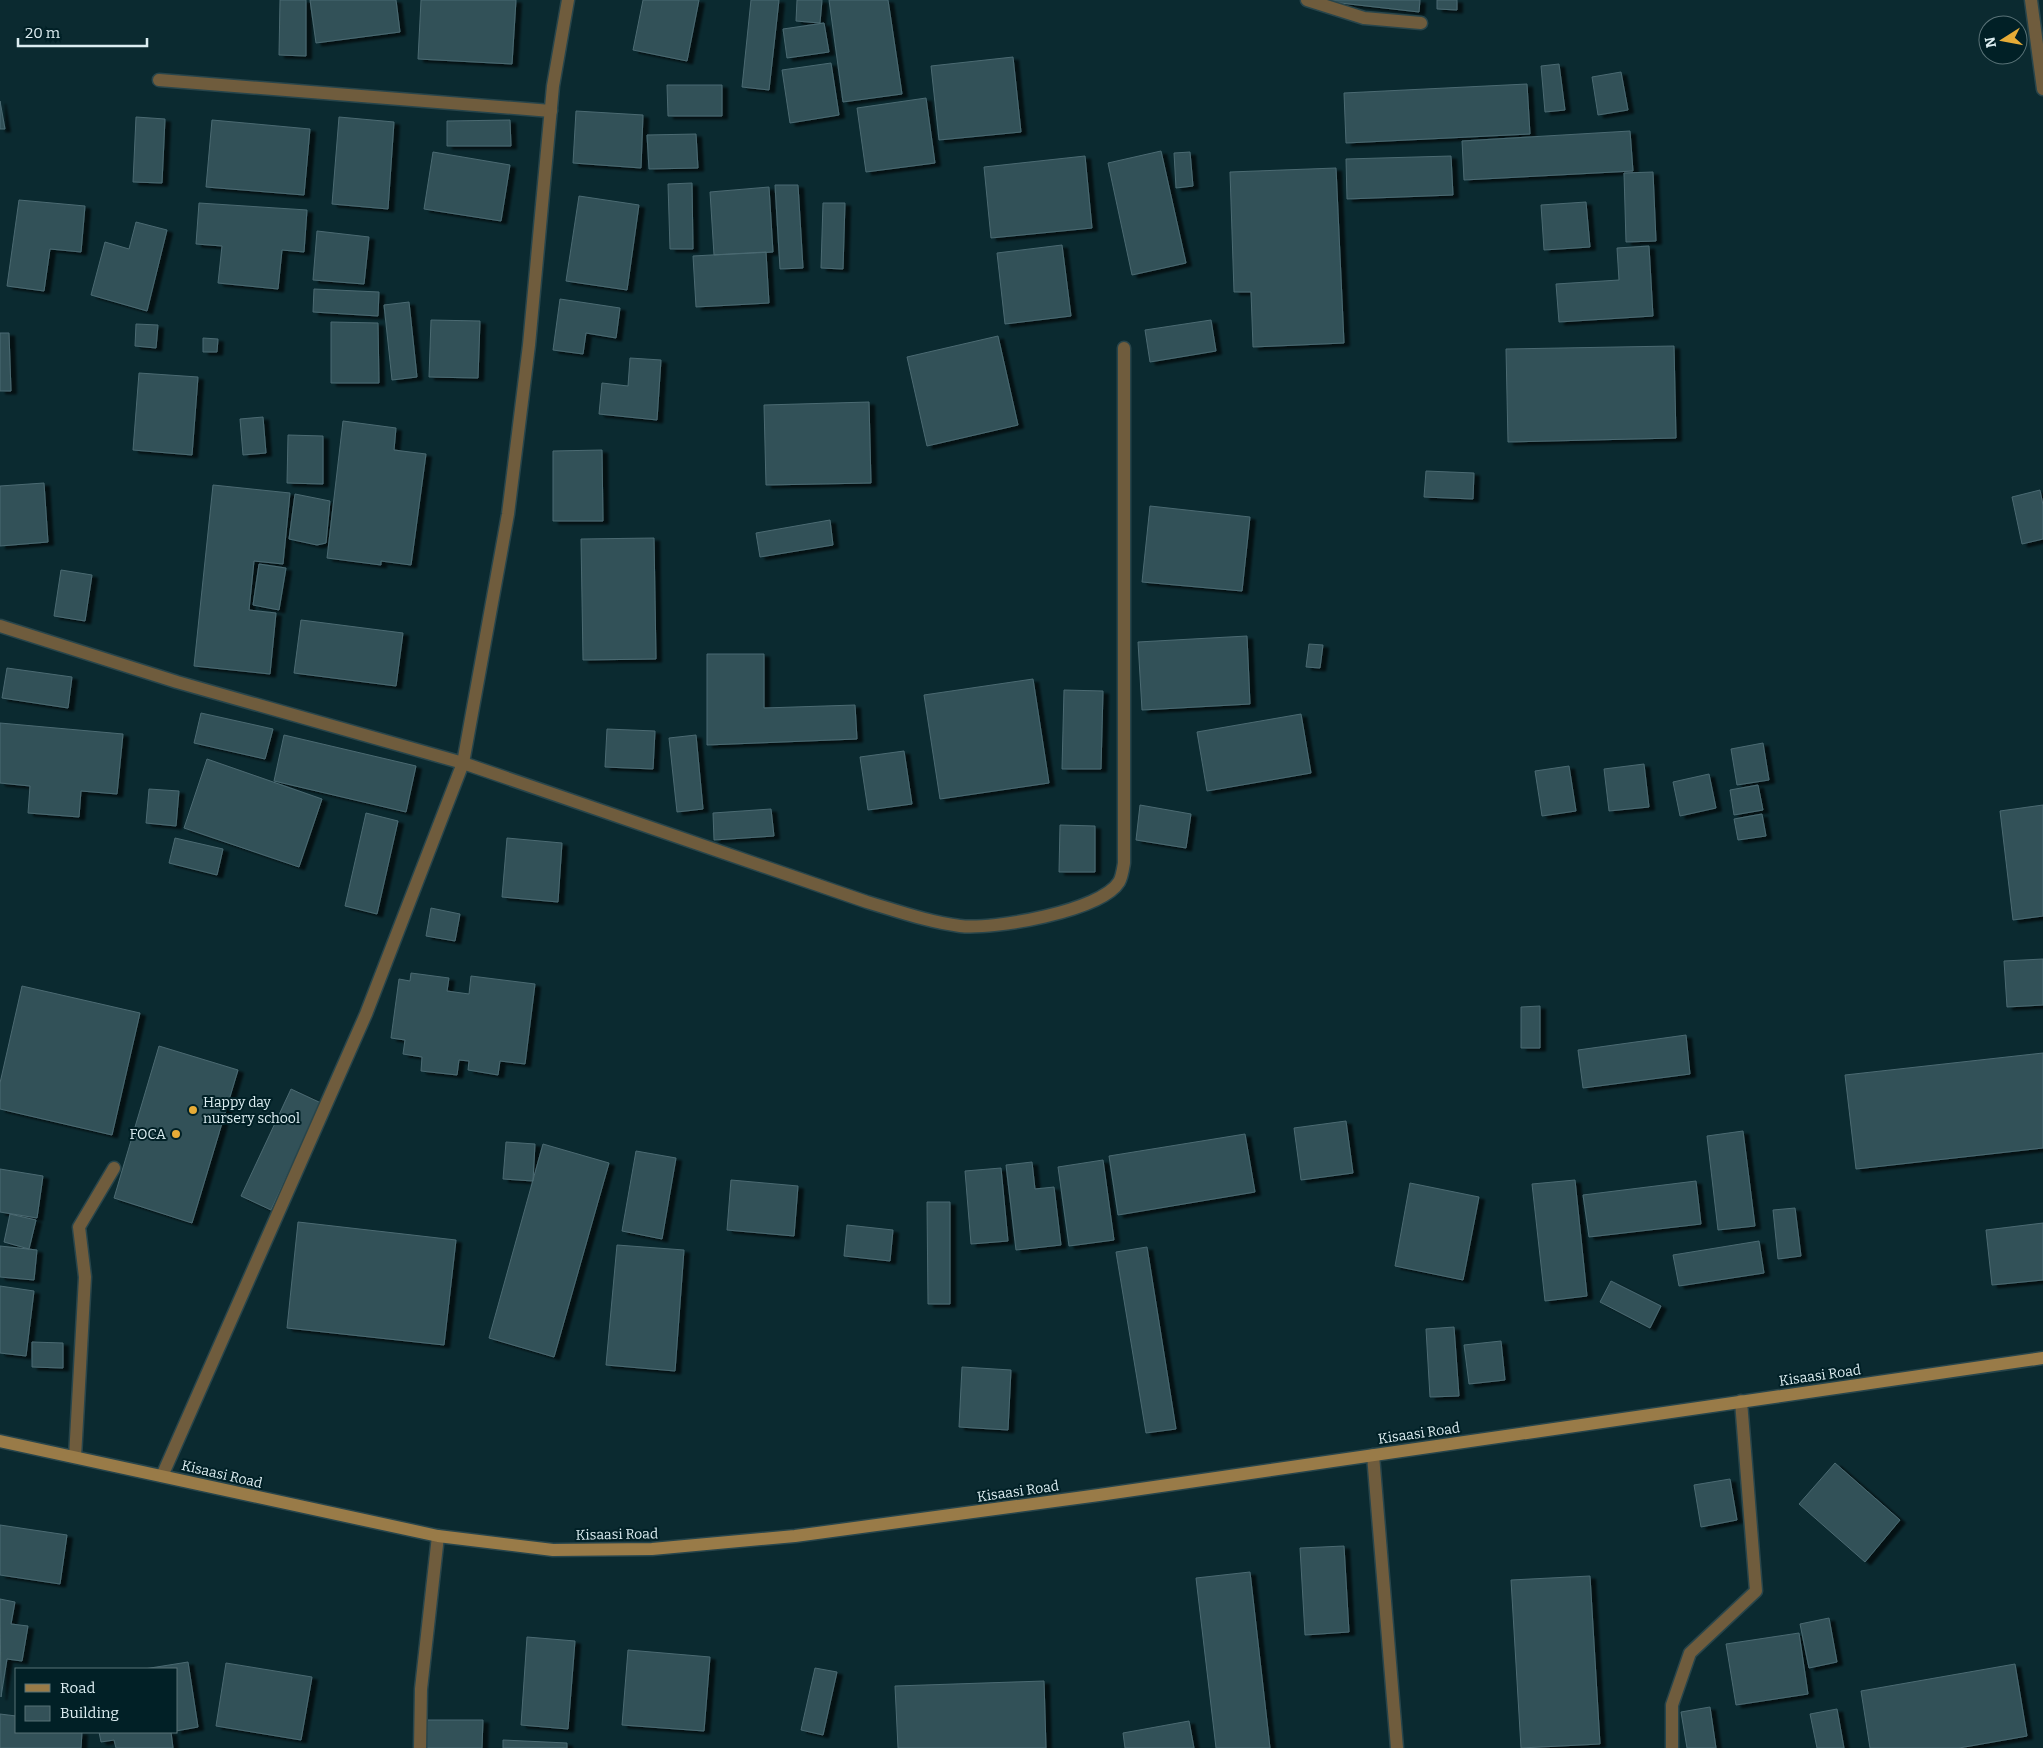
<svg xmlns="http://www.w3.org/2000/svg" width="2043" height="1748" viewBox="0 0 2043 1748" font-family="Bitter,serif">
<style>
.building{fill:#335158;stroke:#4b6a72;filter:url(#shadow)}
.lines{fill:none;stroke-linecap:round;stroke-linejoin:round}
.service-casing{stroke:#28454b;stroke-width:15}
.minor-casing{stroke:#28454b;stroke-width:15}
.secondary-casing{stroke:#28454b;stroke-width:15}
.service{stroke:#6f5c3d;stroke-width:12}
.minor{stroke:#6f5c3d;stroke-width:12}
.secondary{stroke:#997b48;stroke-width:12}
.poi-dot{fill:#e7ac37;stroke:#012026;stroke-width:2}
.labels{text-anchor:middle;stroke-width:4;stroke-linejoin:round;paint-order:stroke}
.poi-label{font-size:14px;fill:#dcedf1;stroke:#012026;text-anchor:start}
.street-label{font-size:14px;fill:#dcedf1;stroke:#012026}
</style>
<defs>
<filter id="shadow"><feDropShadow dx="5.5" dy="3" stdDeviation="1" flood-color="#0009"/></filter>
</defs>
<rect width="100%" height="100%" fill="#0b2a30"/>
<path class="building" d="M 280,0 L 306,0 L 306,56 L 279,55 Z
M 310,0 L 396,0 L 400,32 L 316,43 Z
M 421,0 L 516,0 L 512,64 L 418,59 Z
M 643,0 L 699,0 L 687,61 L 633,50 Z
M 751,0 L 779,0 L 769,90 L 742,87 Z
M 797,0 L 822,0 L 820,23 L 796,21 Z
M 829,0 L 888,0 L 902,94 L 843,102 Z
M 1314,0 L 1420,0 L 1419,12 Z
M 1437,0 L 1457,0 L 1457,10 L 1437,9 Z
M 824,23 L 829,52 L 787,58 L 783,29 Z
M 1013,57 L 1021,132 L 939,140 L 931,66 Z
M 831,63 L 839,115 L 790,123 L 782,70 Z
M 1559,64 L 1565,110 L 1545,112 L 1541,66 Z
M 1621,72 L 1628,110 L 1598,115 L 1592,77 Z
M 1527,84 L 1530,134 L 1346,143 L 1344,93 Z
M 667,85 L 722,85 L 722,116 L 668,116 Z
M 926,98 L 935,163 L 866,172 L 857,108 Z
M 0,101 L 5,129 L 0,129 Z
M 576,111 L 643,115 L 641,168 L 573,163 Z
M 136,117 L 165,119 L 162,183 L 133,182 Z
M 339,117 L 394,122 L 388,209 L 332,204 Z
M 212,120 L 310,129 L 304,195 L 206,187 Z
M 510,120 L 511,146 L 447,146 L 447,121 Z
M 1630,131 L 1633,171 L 1464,180 L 1462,141 Z
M 696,134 L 698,168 L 649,169 L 647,135 Z
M 1161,151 L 1186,263 L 1132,275 L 1108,163 Z
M 433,152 L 510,165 L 501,221 L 424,209 Z
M 1190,152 L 1193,186 L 1176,188 L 1174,153 Z
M 1085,156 L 1092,228 L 991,238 L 984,167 Z
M 1451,156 L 1453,195 L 1347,199 L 1346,159 Z
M 1336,168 L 1344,343 L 1253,347 L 1251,292 L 1234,292 L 1230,172 Z
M 1653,172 L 1656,241 L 1626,242 L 1624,173 Z
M 692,183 L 693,249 L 670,249 L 668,184 Z
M 775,185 L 798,185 L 803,268 L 780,269 Z
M 769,187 L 773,252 L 714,255 L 710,192 Z
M 579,196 L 639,205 L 627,290 L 566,281 Z
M 19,200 L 85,206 L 81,252 L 50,249 L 44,291 L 7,286 Z
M 1586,202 L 1590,247 L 1544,250 L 1541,205 Z
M 199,203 L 307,210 L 304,252 L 282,250 L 278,289 L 218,283 L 222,246 L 196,244 Z
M 823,203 L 845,203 L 843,269 L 821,268 Z
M 136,222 L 167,230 L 147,311 L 91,295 L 105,242 L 129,249 Z
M 317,231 L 369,237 L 364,284 L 313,280 Z
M 1062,245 L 1071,316 L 1005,324 L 997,253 Z
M 1649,246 L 1653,316 L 1559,322 L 1556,284 L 1619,280 L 1617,248 Z
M 766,252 L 769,303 L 696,307 L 693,256 Z
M 314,289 L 379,292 L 378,316 L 313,312 Z
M 560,299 L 620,308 L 616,338 L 586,333 L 583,354 L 553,350 Z
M 409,302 L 417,377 L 392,380 L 384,305 Z
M 431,320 L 480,321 L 478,378 L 429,377 Z
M 1211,320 L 1216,351 L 1150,362 L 1145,330 Z
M 331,322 L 378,323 L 379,383 L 331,383 Z
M 136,324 L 158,325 L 156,348 L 135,346 Z
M 0,333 L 9,333 L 11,391 L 0,391 Z
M 998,336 L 1018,425 L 927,446 L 907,357 Z
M 203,338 L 218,339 L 217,352 L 203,352 Z
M 1674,346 L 1676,438 L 1508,442 L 1506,349 Z
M 630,358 L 661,360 L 657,420 L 599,414 L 602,383 L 628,386 Z
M 139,373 L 198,377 L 192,455 L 133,450 Z
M 869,402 L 871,483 L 766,485 L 764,405 Z
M 263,417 L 266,453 L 243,455 L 240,419 Z
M 343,421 L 396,428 L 394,450 L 426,454 L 411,565 L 381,561 L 381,565 L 327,558 Z
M 288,435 L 323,436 L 323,484 L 287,483 Z
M 602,450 L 603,521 L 553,521 L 553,451 Z
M 1426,471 L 1474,473 L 1473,499 L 1424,497 Z
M 44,483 L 48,542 L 0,546 L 0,486 Z
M 213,485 L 290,493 L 283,564 L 254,561 L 249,610 L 276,613 L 270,674 L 194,666 Z
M 2040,490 L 2043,505 L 2043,539 L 2022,544 L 2012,497 Z
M 295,494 L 330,501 L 326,543 L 317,545 L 289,539 Z
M 1150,506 L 1250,517 L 1242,591 L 1142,582 Z
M 830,520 L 833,545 L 760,557 L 756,533 Z
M 654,538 L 656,659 L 583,660 L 581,539 Z
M 259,564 L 286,568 L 279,610 L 253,605 Z
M 61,570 L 92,575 L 85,621 L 54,616 Z
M 301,620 L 403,633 L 396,686 L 294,673 Z
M 1247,636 L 1250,704 L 1142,710 L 1138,642 Z
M 1309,644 L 1323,645 L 1320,668 L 1306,667 Z
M 707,654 L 764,654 L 764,708 L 855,705 L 857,739 L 707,745 Z
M 7,668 L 72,677 L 68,708 L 2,698 Z
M 1033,679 L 1049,783 L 940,799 L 924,695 Z
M 1064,690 L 1103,691 L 1101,769 L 1062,769 Z
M 201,713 L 273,729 L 265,759 L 194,743 Z
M 1301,714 L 1311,773 L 1207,791 L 1197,732 Z
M 0,723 L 123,734 L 117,794 L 81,791 L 79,817 L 28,813 L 30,786 L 0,783 Z
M 607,729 L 655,731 L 653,769 L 605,767 Z
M 284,735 L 416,766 L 406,812 L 274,781 Z
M 696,735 L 703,809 L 677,812 L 669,738 Z
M 1763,743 L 1769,780 L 1737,785 L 1731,749 Z
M 904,751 L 912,804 L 868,810 L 860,757 Z
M 207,759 L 322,799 L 299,867 L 184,828 Z
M 1644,764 L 1649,807 L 1609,811 L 1604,769 Z
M 1569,766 L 1576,811 L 1542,816 L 1535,771 Z
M 1709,774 L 1716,808 L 1680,816 L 1673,782 Z
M 1758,785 L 1763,810 L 1734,815 L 1730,790 Z
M 149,789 L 179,791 L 176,826 L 146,823 Z
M 1140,805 L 1191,814 L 1186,848 L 1136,840 Z
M 2043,805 L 2043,916 L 2013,920 L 2000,811 Z
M 771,809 L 774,836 L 714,840 L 713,813 Z
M 366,813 L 398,821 L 377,914 L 345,906 Z
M 1762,814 L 1766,836 L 1738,840 L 1734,819 Z
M 1060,825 L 1095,826 L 1095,872 L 1059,872 Z
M 175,838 L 223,849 L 217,875 L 169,863 Z
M 507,838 L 562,843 L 558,902 L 502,897 Z
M 431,908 L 460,914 L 455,941 L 426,936 Z
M 2043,959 L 2043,1005 L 2007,1007 L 2004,961 Z
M 411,973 L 449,978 L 447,991 L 469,994 L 471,976 L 535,984 L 525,1064 L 500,1061 L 498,1075 L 468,1070 L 469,1061 L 459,1060 L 457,1075 L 421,1071 L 422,1057 L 403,1054 L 405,1040 L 391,1038 L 399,979 L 410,981 Z
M 22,986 L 140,1013 L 112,1135 L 0,1109 L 0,1083 Z
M 1540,1006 L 1540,1048 L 1521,1048 L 1521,1007 Z
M 1686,1035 L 1690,1074 L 1583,1088 L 1578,1050 Z
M 159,1046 L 238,1070 L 192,1223 L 114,1198 Z
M 2043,1053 L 2043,1148 L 1856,1169 L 1845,1075 Z
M 291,1089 L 321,1103 L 271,1210 L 241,1196 Z
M 1346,1121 L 1353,1173 L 1301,1180 L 1294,1128 Z
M 1743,1131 L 1755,1226 L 1718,1230 L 1707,1136 Z
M 1245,1134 L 1255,1192 L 1118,1215 L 1109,1156 Z
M 506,1142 L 535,1144 L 533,1181 L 503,1179 Z
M 543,1144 L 609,1163 L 554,1357 L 489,1338 Z
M 636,1151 L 676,1158 L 662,1239 L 622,1231 Z
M 1103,1160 L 1114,1240 L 1069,1246 L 1058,1167 Z
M 1032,1162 L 1035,1189 L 1054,1187 L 1061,1245 L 1016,1250 L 1006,1165 Z
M 1001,1168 L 1008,1241 L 971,1244 L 965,1171 Z
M 0,1169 L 43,1176 L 37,1218 L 0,1212 Z
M 731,1180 L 798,1186 L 794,1236 L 727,1230 Z
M 1575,1180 L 1587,1296 L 1545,1301 L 1532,1184 Z
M 1696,1181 L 1701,1224 L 1589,1237 L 1583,1195 Z
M 1410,1183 L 1479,1197 L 1463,1280 L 1395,1266 Z
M 927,1202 L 950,1202 L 950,1304 L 928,1304 Z
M 1795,1208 L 1801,1256 L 1778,1259 L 1773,1210 Z
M 10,1214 L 36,1220 L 29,1249 L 4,1242 Z
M 298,1222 L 456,1240 L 444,1345 L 287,1328 Z
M 2043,1223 L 2043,1280 L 1992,1285 L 1986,1230 Z
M 847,1225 L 893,1230 L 890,1261 L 844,1256 Z
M 1759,1241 L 1764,1273 L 1679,1286 L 1673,1255 Z
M 617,1245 L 684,1250 L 675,1371 L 606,1365 Z
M 0,1246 L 37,1250 L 34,1280 L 0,1277 Z
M 1147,1247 L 1176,1429 L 1146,1433 L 1116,1252 Z
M 1611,1281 L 1661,1306 L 1650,1328 L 1600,1302 Z
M 0,1286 L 34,1291 L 26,1356 L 0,1353 Z
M 1454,1327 L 1459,1396 L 1430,1397 L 1426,1329 Z
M 1501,1341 L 1505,1380 L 1469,1384 L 1464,1345 Z
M 32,1342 L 63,1343 L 63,1368 L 32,1367 Z
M 962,1367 L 1011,1370 L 1008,1430 L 959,1427 Z
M 1835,1463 L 1900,1520 L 1865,1562 L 1799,1504 Z
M 1730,1479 L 1737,1520 L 1701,1527 L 1694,1485 Z
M 0,1525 L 67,1535 L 60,1584 L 0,1575 Z
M 1344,1546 L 1349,1632 L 1305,1635 L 1300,1548 Z
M 1250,1572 L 1270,1748 L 1216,1748 L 1196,1578 Z
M 1590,1576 L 1600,1744 L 1521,1748 L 1511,1580 Z
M 0,1599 L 15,1602 L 11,1624 L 28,1626 L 22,1661 L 7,1659 L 1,1697 Z
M 1829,1618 L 1837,1662 L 1809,1668 L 1800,1624 Z
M 1799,1633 L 1808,1694 L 1736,1705 L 1726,1644 Z
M 527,1637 L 575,1641 L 568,1729 L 521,1725 Z
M 628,1650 L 710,1657 L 704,1731 L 622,1725 Z
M 188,1662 L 198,1727 L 176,1731 L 176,1669 L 144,1669 Z
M 226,1663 L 312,1677 L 301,1740 L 216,1726 Z
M 2015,1664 L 2027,1736 L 1959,1748 L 1870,1748 L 1861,1691 Z
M 815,1668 L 837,1672 L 823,1735 L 801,1730 Z
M 1044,1681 L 1046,1748 L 898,1748 L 895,1686 Z
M 1710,1707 L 1716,1748 L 1687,1748 L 1681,1712 Z
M 1837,1709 L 1844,1748 L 1817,1748 L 1810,1714 Z
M 0,1714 L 16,1716 L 16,1732 L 82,1732 L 81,1748 L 0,1748 Z
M 427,1720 L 483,1720 L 482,1748 L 426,1748 Z
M 1189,1721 L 1194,1748 L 1125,1748 L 1123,1733 Z
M 99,1732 L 171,1732 L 173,1748 L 116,1748 L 114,1740 L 101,1742 Z
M 503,1740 L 567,1743 L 567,1748 L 503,1748 Z"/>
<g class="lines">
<g class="service-casing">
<path id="service" d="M 159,80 L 551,111
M 75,1457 L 85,1277 L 79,1227 L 114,1168
M 1672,1748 L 1672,1705 L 1690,1653 L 1756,1591 L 1741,1401"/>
</g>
<g class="minor-casing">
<path id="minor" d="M 1307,0 L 1364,18 L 1421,23
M 2031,0 L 2043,89
M 0,626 L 177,682 L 463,763 L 867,902 C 898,911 928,922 960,926 C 993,930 1101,911 1119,882 C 1122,877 1123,869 1124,863 L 1124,348
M 1373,1455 L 1397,1748
M 162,1476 L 366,1014 L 463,763 L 508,514 L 529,345 L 553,86 L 568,0
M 420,1748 L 421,1689 L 438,1536"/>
</g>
<g class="secondary-casing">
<path id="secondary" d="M 0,1441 L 438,1536 L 553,1550 L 652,1549 L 795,1536 L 1099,1495 L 2043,1358"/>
</g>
<use href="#service" class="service"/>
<use href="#minor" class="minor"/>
<use href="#secondary" class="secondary"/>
</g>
<g class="poi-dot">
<circle cx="193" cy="1110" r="5"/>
<circle cx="176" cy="1134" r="5"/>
</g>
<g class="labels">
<g class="poi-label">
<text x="203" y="1107">Happy day<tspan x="203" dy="16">nursery school</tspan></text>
<text x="166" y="1139" text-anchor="end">FOCA</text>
</g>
<g class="street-label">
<text transform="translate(1820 1375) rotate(-8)" y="5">Kisaasi Road</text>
<text transform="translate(1419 1433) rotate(-8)" y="5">Kisaasi Road</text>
<text transform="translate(222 1474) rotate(13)" y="5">Kisaasi Road</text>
<text transform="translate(1018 1491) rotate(-8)" y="5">Kisaasi Road</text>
<text transform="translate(617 1534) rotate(-1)" y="5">Kisaasi Road</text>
</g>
</g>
<rect x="15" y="1668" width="162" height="65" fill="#012026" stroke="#597277"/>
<rect x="25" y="1684" width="25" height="8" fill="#997b48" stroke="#597277"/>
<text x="60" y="1693" font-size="15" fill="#dcedf1">Road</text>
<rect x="25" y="1706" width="25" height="15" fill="#335158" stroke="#597277"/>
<text x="60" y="1718" font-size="15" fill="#dcedf1">Building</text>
<g transform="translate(2003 40) rotate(259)"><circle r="24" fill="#012026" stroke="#597277"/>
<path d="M0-4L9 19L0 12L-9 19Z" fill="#e7ac37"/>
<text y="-8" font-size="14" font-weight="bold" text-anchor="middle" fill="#dcedf1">N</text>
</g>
<path d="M18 38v8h129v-8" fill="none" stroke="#dcedf1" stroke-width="2.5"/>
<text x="25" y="38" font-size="15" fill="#dcedf1" stroke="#012026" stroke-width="4" paint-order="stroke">20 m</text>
</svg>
